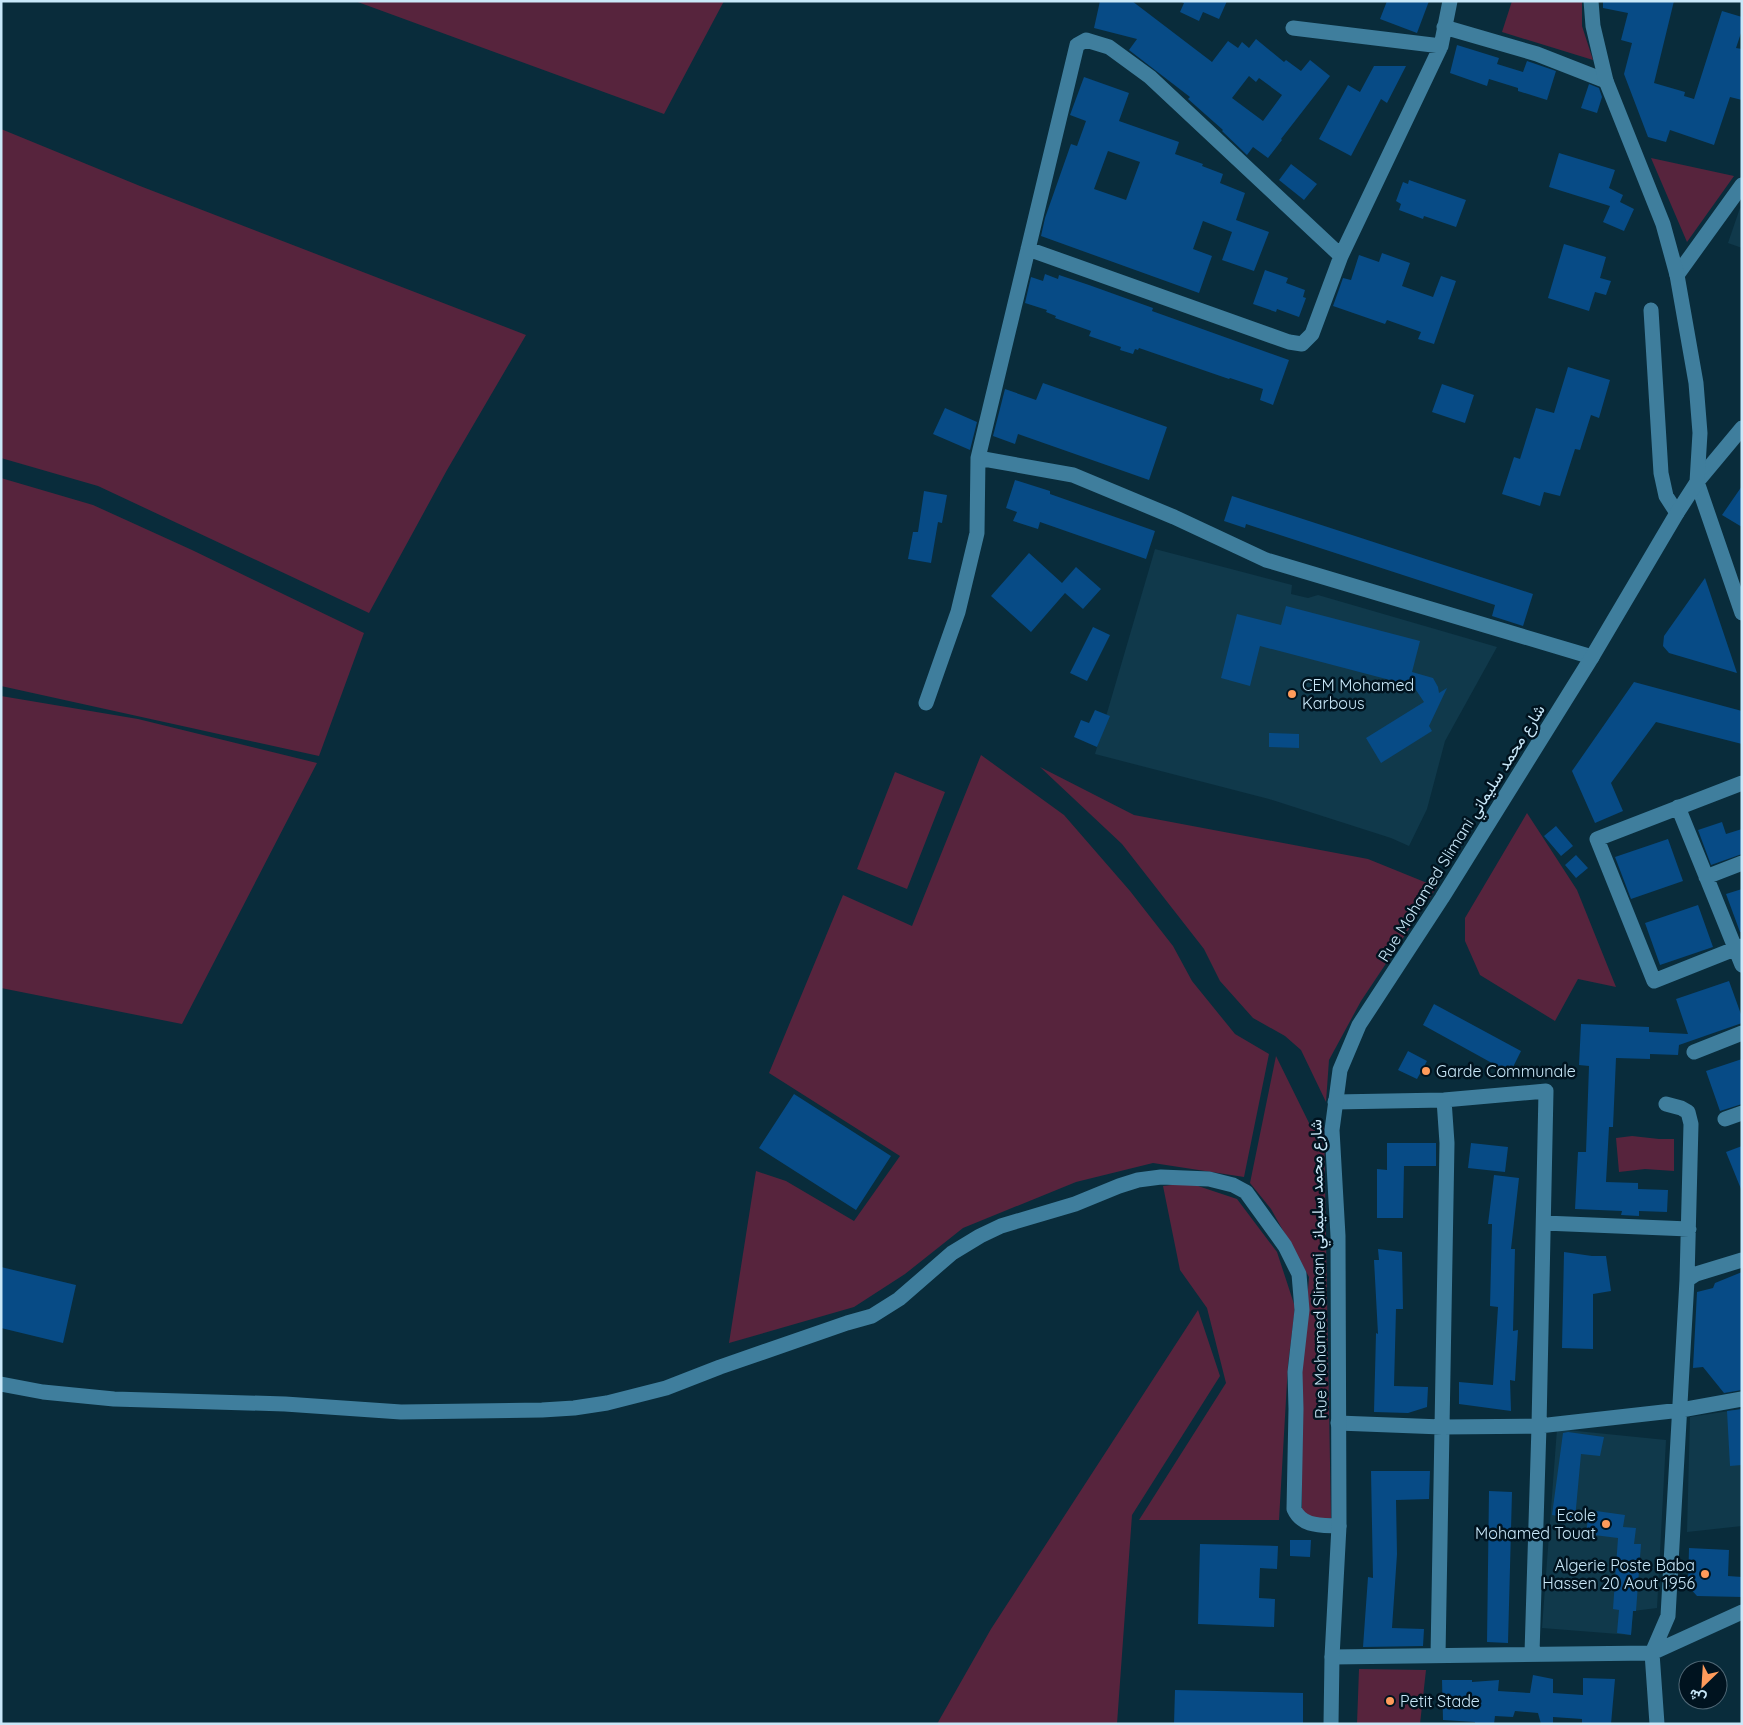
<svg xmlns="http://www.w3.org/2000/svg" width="1743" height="1725" viewBox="0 0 1743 1725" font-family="Quicksand,Vazirmatn,sans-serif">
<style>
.built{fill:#10394b}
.green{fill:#57243d}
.building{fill:#074b86;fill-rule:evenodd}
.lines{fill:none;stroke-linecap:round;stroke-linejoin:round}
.minor{stroke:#3f7e9d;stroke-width:15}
.tertiary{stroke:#3f7e9d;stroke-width:15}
.poi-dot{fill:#ff9b5b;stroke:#00131f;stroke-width:2}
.labels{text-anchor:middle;stroke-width:5;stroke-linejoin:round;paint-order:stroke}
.poi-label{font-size:16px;fill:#c9e8f9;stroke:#00131f;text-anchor:start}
.street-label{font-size:16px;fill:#c9e8f9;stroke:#00131f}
</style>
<rect width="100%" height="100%" fill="#092c3b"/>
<path class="built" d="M 1740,208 L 1742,209 L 1742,248 L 1728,243 Z
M 1155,549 L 1292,585 L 1291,594 L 1308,598 L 1318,595 L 1497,647 L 1445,741 L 1427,809 L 1409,846 L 1391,838 L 1269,799 L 1095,754 Z
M 1742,1409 L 1742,1526 L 1687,1532 L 1690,1417 Z
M 1557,1429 L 1666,1440 L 1657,1608 L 1633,1611 L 1631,1635 L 1542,1628 Z"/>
<path class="green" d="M 355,1 L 724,1 L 664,114 Z
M 1512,1 L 1582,1 L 1582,26 L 1593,60 L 1502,32 Z
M 1,129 L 140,186 L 526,335 L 447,470 L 369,613 L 98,486 L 1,458 Z
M 1651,158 L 1734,176 L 1687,242 Z
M 1,478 L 93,505 L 192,550 L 364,633 L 319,756 L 1,686 Z
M 1,696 L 138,719 L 317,763 L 182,1024 L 1,988 Z
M 981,755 L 1064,815 L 1130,891 L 1173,946 L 1192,981 L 1235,1034 L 1269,1054 L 1244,1177 L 1153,1163 L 1076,1182 L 963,1228 L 905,1274 L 854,1307 L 729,1343 L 756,1171 L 786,1181 L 854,1221 L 900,1156 L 769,1073 L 843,895 L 912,926 Z
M 1040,767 L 1134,815 L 1368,859 L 1437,887 L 1361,1001 L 1329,1060 L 1326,1102 L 1301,1050 L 1285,1036 L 1253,1018 L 1220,981 L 1204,949 L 1122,844 Z
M 895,772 L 945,792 L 907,889 L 857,869 Z
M 1527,813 L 1577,890 L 1616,987 L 1578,979 L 1555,1021 L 1480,975 L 1465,941 L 1465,918 Z
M 1276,1056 L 1310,1125 L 1324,1126 L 1331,1518 L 1308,1518 L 1302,1511 L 1302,1363 L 1309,1277 L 1271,1209 L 1250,1183 Z
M 1632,1136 L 1659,1139 L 1674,1139 L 1674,1171 L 1645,1169 L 1619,1172 L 1616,1138 Z
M 1189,1183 L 1237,1199 L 1277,1252 L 1295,1307 L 1288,1365 L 1279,1520 L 1139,1520 L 1226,1383 L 1207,1308 L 1180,1270 L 1163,1186 Z
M 1198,1310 L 1220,1376 L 1132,1515 L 1117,1724 L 937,1724 L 991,1629 Z
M 1359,1669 L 1426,1670 L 1420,1724 L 1357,1724 Z"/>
<path class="building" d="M 1100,1 L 1132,1 L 1212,62 L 1228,41 L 1238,48 L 1242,42 L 1249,48 L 1256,39 L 1284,62 L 1286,60 L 1301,71 L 1310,60 L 1330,76 L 1281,139 L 1282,140 L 1268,158 L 1253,147 L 1247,155 L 1222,131 L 1223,130 L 1188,99 L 1190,97 L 1129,50 L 1137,39 L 1094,28 ZM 1249,76 L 1256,82 L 1259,78 L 1282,95 L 1263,121 L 1232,98 Z
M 1179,1 L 1227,1 L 1219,19 L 1203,12 L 1199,21 L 1180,12 L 1184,3 Z
M 1387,1 L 1429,1 L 1417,33 L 1380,19 Z
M 1603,1 L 1674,1 L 1654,83 L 1685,92 L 1684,96 L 1694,99 L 1722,11 L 1742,17 L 1742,30 L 1736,48 L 1742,49 L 1742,100 L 1730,97 L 1714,145 L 1670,130 L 1666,142 L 1648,137 L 1624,74 L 1632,43 L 1621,40 L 1628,13 L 1603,8 Z
M 1457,45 L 1499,58 L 1497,64 L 1523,72 L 1527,61 L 1556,71 L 1547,100 L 1518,91 L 1518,88 L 1489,79 L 1487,86 L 1450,73 Z
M 1374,66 L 1406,66 L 1387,103 L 1381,99 L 1351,156 L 1319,139 L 1348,85 L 1360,92 Z
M 1084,77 L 1129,93 L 1119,121 L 1179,142 L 1175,154 L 1203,164 L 1202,166 L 1223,174 L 1220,183 L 1245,193 L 1236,220 L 1269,232 L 1254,271 L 1222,260 L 1232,232 L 1203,221 L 1193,249 L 1212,256 L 1199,293 L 1041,236 L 1045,218 L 1071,144 L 1077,146 L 1086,121 L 1070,115 ZM 1108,151 L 1140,162 L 1126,200 L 1094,189 Z
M 1589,84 L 1599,88 L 1602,97 L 1597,113 L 1581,108 Z
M 1559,153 L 1615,170 L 1609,188 L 1623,195 L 1620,202 L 1634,209 L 1624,231 L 1603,222 L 1610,206 L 1549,187 Z
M 1291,164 L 1317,184 L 1304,200 L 1279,180 Z
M 1409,180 L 1466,200 L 1456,227 L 1424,216 L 1423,219 L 1399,210 L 1401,204 L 1396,201 L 1403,182 L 1408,184 Z
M 1564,244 L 1606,257 L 1600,278 L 1611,281 L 1606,295 L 1595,292 L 1589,311 L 1548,298 Z
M 1382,253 L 1410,263 L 1402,286 L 1433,297 L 1441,276 L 1456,281 L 1434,344 L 1418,339 L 1421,332 L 1387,320 L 1385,324 L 1333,306 L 1343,278 L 1351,280 L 1359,255 L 1379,262 Z
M 1265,270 L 1288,278 L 1286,283 L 1305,290 L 1303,297 L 1306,298 L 1299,317 L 1277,309 L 1276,312 L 1253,304 Z
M 1045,274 L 1058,279 L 1059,275 L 1089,285 L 1153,308 L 1152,311 L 1289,360 L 1273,405 L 1260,400 L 1263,389 L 1230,378 L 1229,379 L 1139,348 L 1138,350 L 1135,349 L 1133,354 L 1120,350 L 1121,347 L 1089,336 L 1091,331 L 1055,318 L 1056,316 L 1046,312 L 1047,310 L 1025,303 L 1031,277 L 1043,281 Z
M 1568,367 L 1610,380 L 1599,418 L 1591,415 L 1580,450 L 1575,449 L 1560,496 L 1544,492 L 1540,506 L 1502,494 L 1514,457 L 1520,459 L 1536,408 L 1554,413 Z
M 1043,383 L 1167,427 L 1149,480 L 1018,434 L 1015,444 L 993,436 L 1005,389 L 1036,400 Z
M 1442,384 L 1474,395 L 1465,423 L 1432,412 Z
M 945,408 L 977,422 L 970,450 L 933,434 Z
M 1015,480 L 1050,491 L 1050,494 L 1155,531 L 1146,559 L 1040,522 L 1038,529 L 1013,521 L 1017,512 L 1006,508 Z
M 1742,486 L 1742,527 L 1722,515 Z
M 924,491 L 947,495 L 942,523 L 938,522 L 931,563 L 908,559 L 913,532 L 918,532 Z
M 1232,496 L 1533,594 L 1523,626 L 1492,616 L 1495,605 L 1246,524 L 1245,528 L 1224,521 Z
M 1029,553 L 1062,583 L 1076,567 L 1101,589 L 1083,609 L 1065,593 L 1031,632 L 991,596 Z
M 1705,578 L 1737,673 L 1669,653 L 1663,646 L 1664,636 Z
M 1286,606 L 1420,641 L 1412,672 L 1433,678 L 1438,687 L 1439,693 L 1447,688 L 1429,726 L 1432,731 L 1381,763 L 1366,738 L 1424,702 L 1410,681 L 1409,685 L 1260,646 L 1250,686 L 1221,678 L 1237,614 L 1281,625 Z
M 1093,627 L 1110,635 L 1087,681 L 1070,673 Z
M 1634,682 L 1742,711 L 1742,744 L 1656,722 L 1611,783 L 1623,811 L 1595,823 L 1572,771 Z
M 1095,710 L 1110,716 L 1097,747 L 1074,737 L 1081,720 L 1089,723 Z
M 1269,733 L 1299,734 L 1299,748 L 1269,747 Z
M 1722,822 L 1726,834 L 1742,829 L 1742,854 L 1711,865 L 1698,830 Z
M 1556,826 L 1573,846 L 1561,856 L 1544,836 Z
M 1668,839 L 1683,881 L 1631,899 L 1615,857 Z
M 1576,855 L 1588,868 L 1576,878 L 1565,865 Z
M 1742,889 L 1742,932 L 1740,932 L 1726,894 Z
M 1698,905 L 1713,947 L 1660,965 L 1645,923 Z
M 1729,981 L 1742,1017 L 1742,1023 L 1679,1045 L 1678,1055 L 1650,1054 L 1650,1059 L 1616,1058 L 1613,1127 L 1609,1127 L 1606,1182 L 1638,1183 L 1638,1189 L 1668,1190 L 1667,1212 L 1639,1211 L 1639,1216 L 1621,1215 L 1622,1211 L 1575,1209 L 1578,1152 L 1586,1152 L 1589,1066 L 1579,1065 L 1581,1024 L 1649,1027 L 1649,1032 L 1688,1034 L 1676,999 Z
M 1434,1004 L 1521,1051 L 1510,1073 L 1423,1025 Z
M 1408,1051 L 1427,1061 L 1417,1079 L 1398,1070 Z
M 1742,1059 L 1742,1104 L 1720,1111 L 1706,1071 Z
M 794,1094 L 891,1156 L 856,1210 L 759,1148 Z
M 1387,1143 L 1436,1143 L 1436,1166 L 1404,1166 L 1403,1218 L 1377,1218 L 1377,1169 L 1387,1170 Z
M 1471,1143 L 1508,1147 L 1505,1172 L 1468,1168 Z
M 1742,1146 L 1742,1189 L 1741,1189 L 1726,1152 Z
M 1494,1175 L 1519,1178 L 1511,1249 L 1515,1249 L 1513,1331 L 1518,1330 L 1515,1381 L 1510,1380 L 1511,1411 L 1459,1404 L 1459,1382 L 1493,1385 L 1498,1307 L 1490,1306 L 1492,1224 L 1488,1224 Z
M 1378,1249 L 1402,1252 L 1403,1309 L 1396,1309 L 1394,1386 L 1428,1387 L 1427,1407 L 1408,1413 L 1374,1412 L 1376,1333 L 1378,1334 L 1374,1260 L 1379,1260 Z
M 1564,1252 L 1592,1256 L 1606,1256 L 1611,1291 L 1593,1294 L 1593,1349 L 1562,1348 Z
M 1,1267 L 76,1285 L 63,1343 L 1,1328 Z
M 1742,1272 L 1742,1390 L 1724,1393 L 1703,1367 L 1693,1368 L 1697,1292 L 1713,1288 L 1715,1283 Z
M 1742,1409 L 1742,1465 L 1730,1466 L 1727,1411 Z
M 1568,1432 L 1604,1437 L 1600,1456 L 1581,1454 L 1575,1519 L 1552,1515 L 1563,1433 Z
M 1371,1471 L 1430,1471 L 1429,1499 L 1396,1500 L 1397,1554 L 1392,1628 L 1424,1629 L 1423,1646 L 1363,1647 L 1368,1577 L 1373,1578 Z
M 1489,1491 L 1512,1492 L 1508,1643 L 1487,1642 Z
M 1589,1510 L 1625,1515 L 1623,1527 L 1636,1528 L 1634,1544 L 1641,1544 L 1636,1611 L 1633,1611 L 1631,1635 L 1617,1633 L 1619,1610 L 1613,1609 L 1618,1538 L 1586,1534 Z
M 1290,1540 L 1311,1540 L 1310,1557 L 1290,1556 Z
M 1200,1544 L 1278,1546 L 1277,1569 L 1260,1568 L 1259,1598 L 1275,1599 L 1274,1627 L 1198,1624 Z
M 1689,1548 L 1729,1550 L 1728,1576 L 1742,1577 L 1742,1597 L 1697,1596 L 1688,1586 Z
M 1533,1675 L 1553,1679 L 1553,1693 L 1583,1695 L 1583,1678 L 1615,1679 L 1611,1724 L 1582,1724 L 1582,1719 L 1553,1717 L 1553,1724 L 1541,1724 L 1538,1713 L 1515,1711 L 1513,1717 L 1495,1716 L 1494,1724 L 1475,1724 L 1475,1722 L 1443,1720 L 1442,1680 L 1472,1680 L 1472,1682 L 1499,1680 L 1498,1691 L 1530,1693 Z
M 1175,1690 L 1303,1693 L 1303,1724 L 1174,1724 Z"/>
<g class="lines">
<path class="minor" d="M 1444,27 L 1537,54 L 1606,81
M 1293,28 L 1441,46
M 1028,249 L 1289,342 L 1302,344 L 1312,334 L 1341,256 L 1441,46 L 1450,1
M 1677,275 L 1742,185
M 1651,310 L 1661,473 L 1666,496 L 1677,513
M 1742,428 L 1697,482 L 1742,613
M 978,458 L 1073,475 L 1174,517 L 1266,560 L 1592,657
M 926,703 L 958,612 L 977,533 L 978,458 L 1077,45 L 1086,40 L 1109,47 L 1150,77 L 1341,256
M 1742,783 L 1597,839 L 1654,981 L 1742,946
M 1678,807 L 1742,965
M 1706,877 L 1742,863
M 1694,1052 L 1742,1033
M 1335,1102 L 1444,1100 L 1546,1091 L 1539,1426 L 1532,1653
M 1725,1119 L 1742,1113
M 1544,1223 L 1689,1229
M 1687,1280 L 1696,1274 L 1742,1260
M 1,1384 L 43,1392 L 114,1399 L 285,1404 L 401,1412 L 542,1410 L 574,1408 L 607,1403 L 666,1388 L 720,1367 L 847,1323 L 872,1316 L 899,1299 L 952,1253 L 980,1236 L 1001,1226 L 1075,1204 L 1119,1186 L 1138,1180 L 1161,1177 L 1209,1179 L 1233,1185 L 1246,1192 L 1285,1246 L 1299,1274 L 1302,1310 L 1295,1372 L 1296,1409 L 1294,1509 C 1302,1527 1321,1525 1339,1526
M 1338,1423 L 1442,1427 L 1539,1426 L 1681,1410 L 1742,1399
M 1438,1656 L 1447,1143 L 1444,1100
M 1332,1657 L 1652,1653 L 1668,1616 L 1687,1280 L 1691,1124 L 1688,1112 L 1681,1108 L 1666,1104
M 1657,1724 L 1652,1653 L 1742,1612"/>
<path class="tertiary" d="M 1331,1724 L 1332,1657 L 1339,1526 L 1338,1236 L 1332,1130 L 1340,1070 L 1359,1025 L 1442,898 L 1592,657 L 1677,513 L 1697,482 L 1700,433 L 1696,383 L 1677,275 L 1663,224 L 1606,81 L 1593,26 L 1591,1"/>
</g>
<g class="poi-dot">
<circle cx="1292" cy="694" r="5"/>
<circle cx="1426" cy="1071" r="5"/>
<circle cx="1606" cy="1524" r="5"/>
<circle cx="1705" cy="1574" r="5"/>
<circle cx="1390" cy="1701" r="5"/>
</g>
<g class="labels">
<g class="poi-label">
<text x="1302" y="691">CEM Mohamed<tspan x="1302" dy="18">Karbous</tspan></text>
<text x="1436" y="1077">Garde Communale</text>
<text x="1596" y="1521" text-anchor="end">Ecole<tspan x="1596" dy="18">Mohamed Touat</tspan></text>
<text x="1695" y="1571" text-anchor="end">Algerie Poste Baba<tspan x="1695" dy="18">Hassen 20 Aout 1956</tspan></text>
<text x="1400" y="1707">Petit Stade</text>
</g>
<g class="street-label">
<text transform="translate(1461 833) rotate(-58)" y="6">Rue Mohamed Slimani شارع محمد سليماني</text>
<text transform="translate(1318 1269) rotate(-91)" y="6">Rue Mohamed Slimani شارع محمد سليماني</text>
</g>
</g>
<rect width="1743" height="1725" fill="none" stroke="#c9e8f9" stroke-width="5"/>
<g transform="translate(1703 1685) rotate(205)"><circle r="24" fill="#00131f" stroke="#506876"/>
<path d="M0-4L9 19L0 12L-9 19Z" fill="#ff9b5b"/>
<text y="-8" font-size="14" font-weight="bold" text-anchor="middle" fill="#c9e8f9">ش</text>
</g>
</svg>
